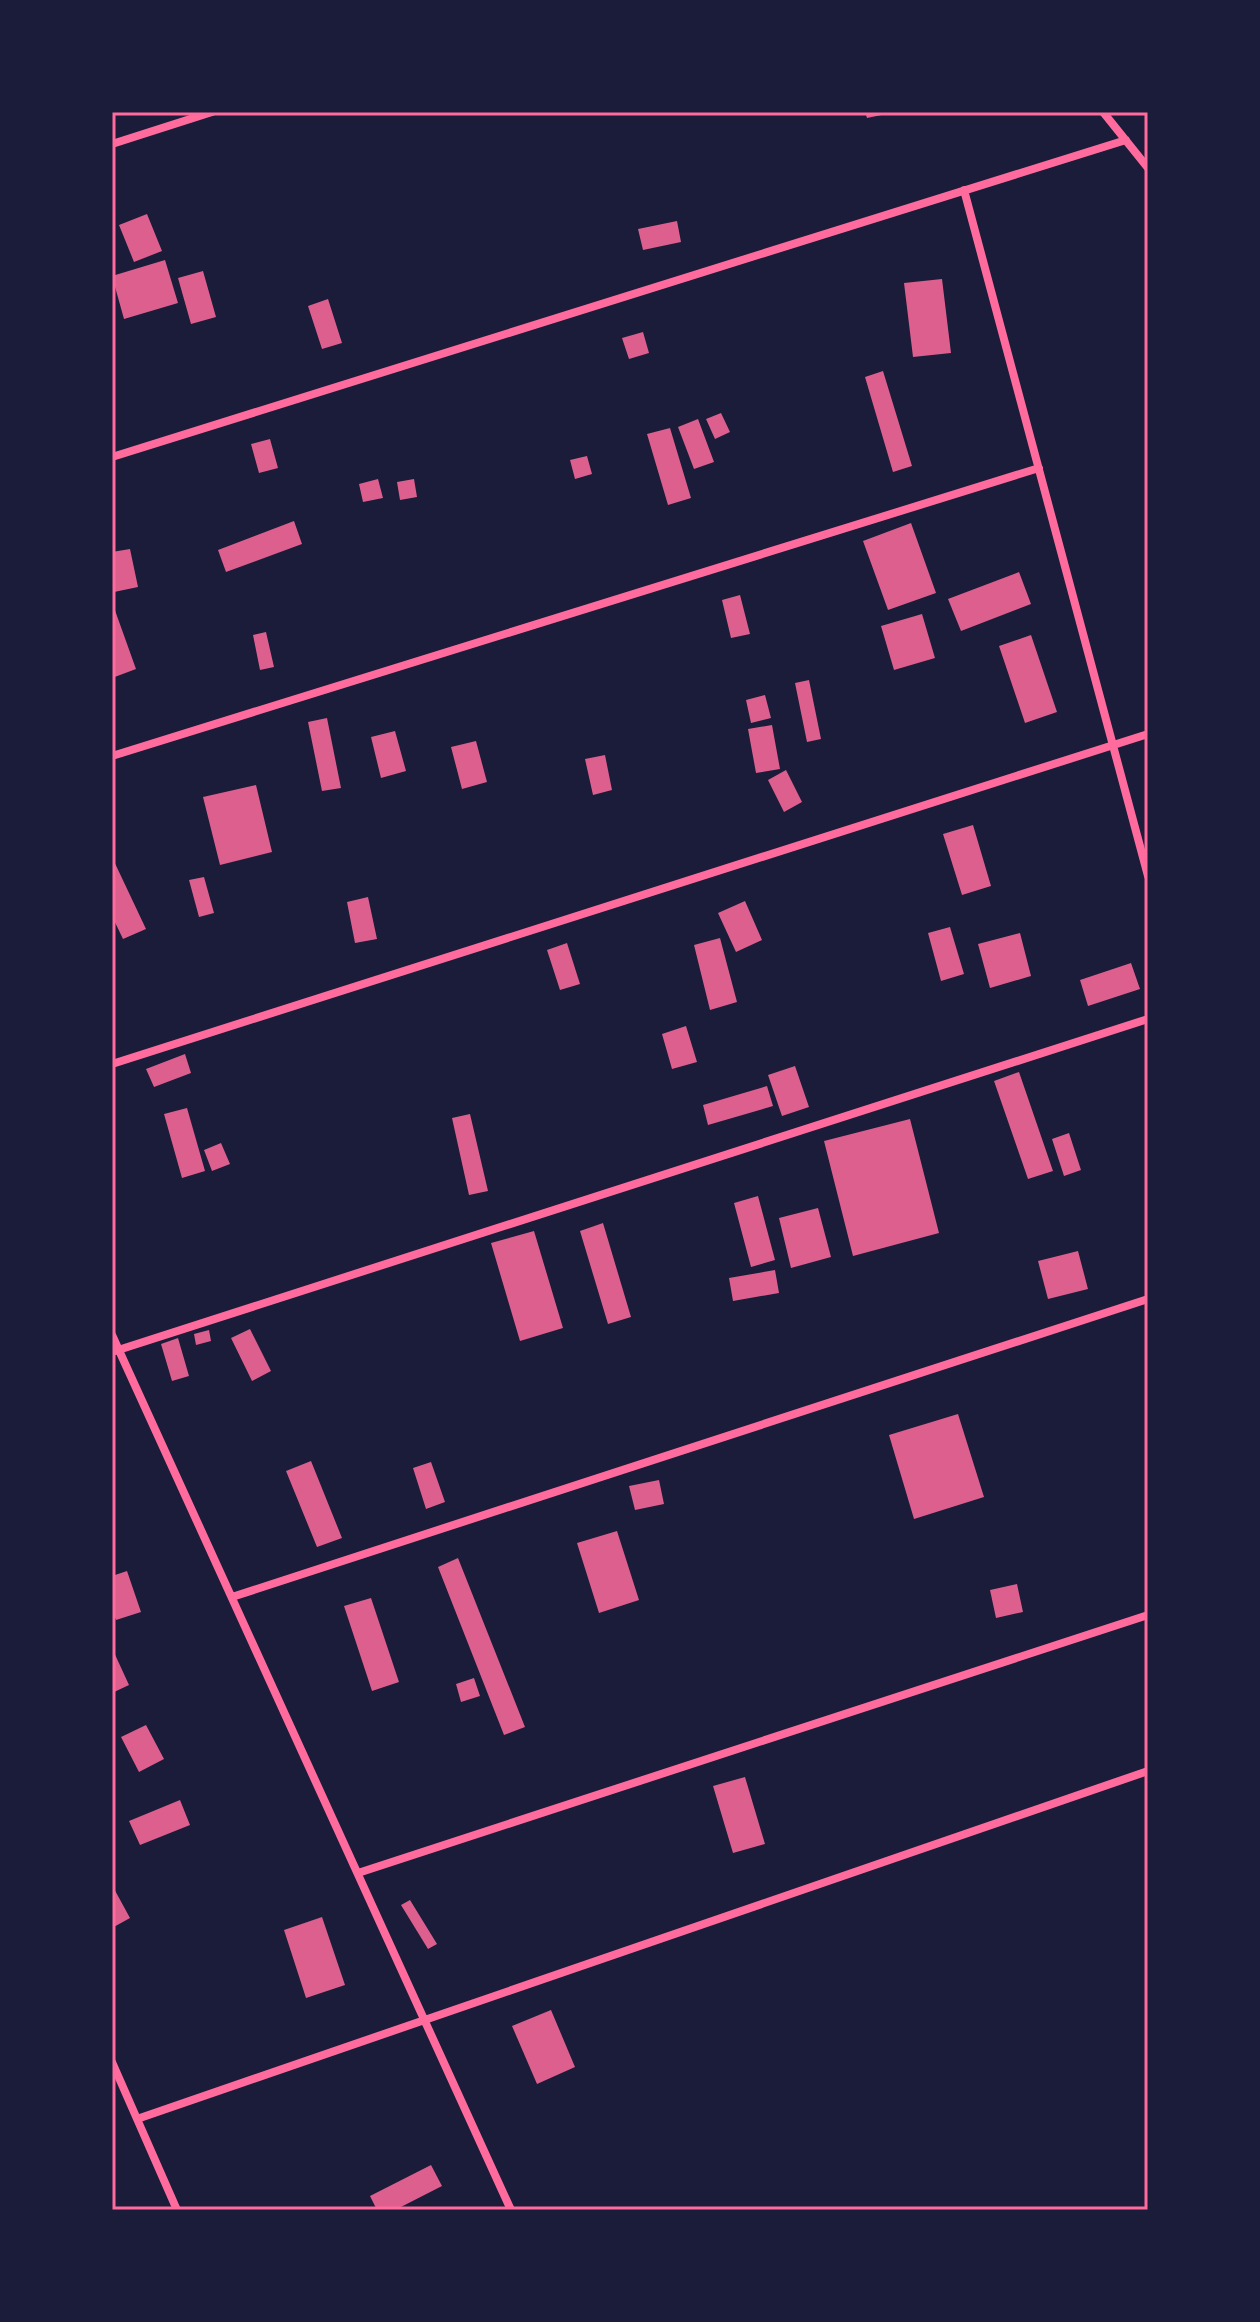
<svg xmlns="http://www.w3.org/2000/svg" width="1260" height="2322" viewBox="0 0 1260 2322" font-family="'Roboto Condensed',sans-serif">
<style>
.building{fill:#dd5f8e}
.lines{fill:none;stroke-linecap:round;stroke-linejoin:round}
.minor{stroke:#ff6b9d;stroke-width:8}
.neatline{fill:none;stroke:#ff6b9d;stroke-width:3}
</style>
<rect width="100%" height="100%" fill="#1b1b3a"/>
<path class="building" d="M 865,112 L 891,112 L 891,113 L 867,118 Z
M 147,214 L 162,251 L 134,262 L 119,225 Z
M 677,221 L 681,242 L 643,250 L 638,229 Z
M 165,260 L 178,303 L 124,319 L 112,276 Z
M 203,271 L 216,317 L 191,324 L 178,278 Z
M 942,279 L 951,353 L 913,357 L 904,283 Z
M 328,299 L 342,343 L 322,349 L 308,306 Z
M 643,332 L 649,353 L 629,359 L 622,338 Z
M 883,371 L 912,466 L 893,472 L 865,377 Z
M 721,413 L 730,432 L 715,439 L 706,419 Z
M 698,419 L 714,462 L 694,469 L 678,427 Z
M 670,428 L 691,498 L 668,505 L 647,434 Z
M 270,439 L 278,468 L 259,473 L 251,444 Z
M 587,456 L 592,474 L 575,479 L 570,460 Z
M 378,479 L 383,498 L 363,502 L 359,484 Z
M 414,479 L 417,497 L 400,500 L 397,482 Z
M 294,521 L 302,544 L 226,572 L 218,550 Z
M 911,523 L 936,593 L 888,610 L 863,541 Z
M 130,549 L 138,587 L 114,592 L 112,552 Z
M 1019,572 L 1031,604 L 961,631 L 948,599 Z
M 740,595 L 750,634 L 731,638 L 722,600 Z
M 112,602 L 136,669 L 112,678 Z
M 922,614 L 935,658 L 894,670 L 881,626 Z
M 266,632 L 274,667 L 260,670 L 253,635 Z
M 1031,635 L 1057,712 L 1025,723 L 999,646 Z
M 809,680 L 821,739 L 807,742 L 795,683 Z
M 765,695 L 771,718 L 751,723 L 746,700 Z
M 327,718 L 341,788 L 322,791 L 308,722 Z
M 772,725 L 780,769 L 756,773 L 748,729 Z
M 395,731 L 406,771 L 381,778 L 371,737 Z
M 476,741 L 487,782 L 462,789 L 451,747 Z
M 605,755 L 612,790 L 593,795 L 585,759 Z
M 786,770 L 802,802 L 784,812 L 768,780 Z
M 256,785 L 272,852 L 220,865 L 203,797 Z
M 973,825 L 991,886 L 962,895 L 943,834 Z
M 112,857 L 146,929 L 123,939 L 112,916 Z
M 204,877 L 214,913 L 199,917 L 189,880 Z
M 368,897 L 377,939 L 355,943 L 347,902 Z
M 745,901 L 762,940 L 736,952 L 718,913 Z
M 950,927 L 964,974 L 941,981 L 928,933 Z
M 1020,933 L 1031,976 L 990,988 L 978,944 Z
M 720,938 L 737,1002 L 710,1010 L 694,945 Z
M 567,943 L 580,984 L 560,990 L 547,950 Z
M 1131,963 L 1140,989 L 1088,1006 L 1080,980 Z
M 686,1026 L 697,1062 L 672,1069 L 662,1034 Z
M 185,1054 L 191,1073 L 154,1087 L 146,1069 Z
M 795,1066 L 809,1107 L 782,1116 L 768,1075 Z
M 1019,1072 L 1053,1171 L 1028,1179 L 994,1081 Z
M 767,1086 L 773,1106 L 708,1125 L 703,1105 Z
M 187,1108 L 205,1171 L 182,1178 L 164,1114 Z
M 470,1114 L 488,1191 L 469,1195 L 452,1118 Z
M 910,1119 L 939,1233 L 853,1256 L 824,1141 Z
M 1069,1133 L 1081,1170 L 1064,1176 L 1052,1139 Z
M 221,1143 L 230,1164 L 212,1171 L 204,1150 Z
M 758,1196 L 775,1260 L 751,1267 L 734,1203 Z
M 818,1208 L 831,1257 L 791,1268 L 779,1218 Z
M 603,1223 L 631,1317 L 608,1324 L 580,1231 Z
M 534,1231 L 563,1328 L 520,1341 L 491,1243 Z
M 1078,1251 L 1088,1289 L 1048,1299 L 1038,1261 Z
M 775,1270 L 779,1293 L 733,1301 L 729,1278 Z
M 250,1329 L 271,1371 L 252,1381 L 231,1338 Z
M 209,1330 L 211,1341 L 196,1345 L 194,1334 Z
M 178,1338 L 189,1376 L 172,1381 L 161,1344 Z
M 958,1414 L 984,1497 L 914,1519 L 889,1435 Z
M 311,1461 L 342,1538 L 317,1547 L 286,1471 Z
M 431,1462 L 445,1502 L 426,1509 L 413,1468 Z
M 659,1480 L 664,1504 L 635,1510 L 629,1486 Z
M 617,1531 L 639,1600 L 599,1613 L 577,1543 Z
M 458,1558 L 525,1727 L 504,1735 L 438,1567 Z
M 127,1571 L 141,1612 L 116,1620 L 112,1609 L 112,1576 Z
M 1017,1584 L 1023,1612 L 996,1618 L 990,1590 Z
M 371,1598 L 399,1682 L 372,1691 L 344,1606 Z
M 112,1648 L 129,1685 L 112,1693 Z
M 474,1678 L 480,1696 L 461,1702 L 456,1684 Z
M 146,1725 L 164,1759 L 139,1772 L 121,1737 Z
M 745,1777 L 765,1844 L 733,1853 L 713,1786 Z
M 180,1800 L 190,1825 L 140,1845 L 129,1821 Z
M 112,1885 L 130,1918 L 112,1928 Z
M 410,1900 L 437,1944 L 428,1949 L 401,1905 Z
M 322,1917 L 345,1985 L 306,1998 L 284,1930 Z
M 551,2010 L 575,2067 L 537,2084 L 512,2026 Z
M 431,2165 L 442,2186 L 395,2210 L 377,2210 L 370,2196 Z"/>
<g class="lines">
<path class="minor" d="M 1103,112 L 1148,168
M 112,144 L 212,112
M 964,190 L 1148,876
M 112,457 L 1126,140
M 112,756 L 1039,468
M 112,1064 L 1148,734
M 112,1335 L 511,2210
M 112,1352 L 1148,1019
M 232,1597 L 1148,1299
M 358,1873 L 1148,1615
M 112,2062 L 177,2210
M 137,2119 L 1148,1771"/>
</g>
<rect width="1260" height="2322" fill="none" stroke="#1b1b3a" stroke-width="228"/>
<rect x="114" y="114" width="1032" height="2094" class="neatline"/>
</svg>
